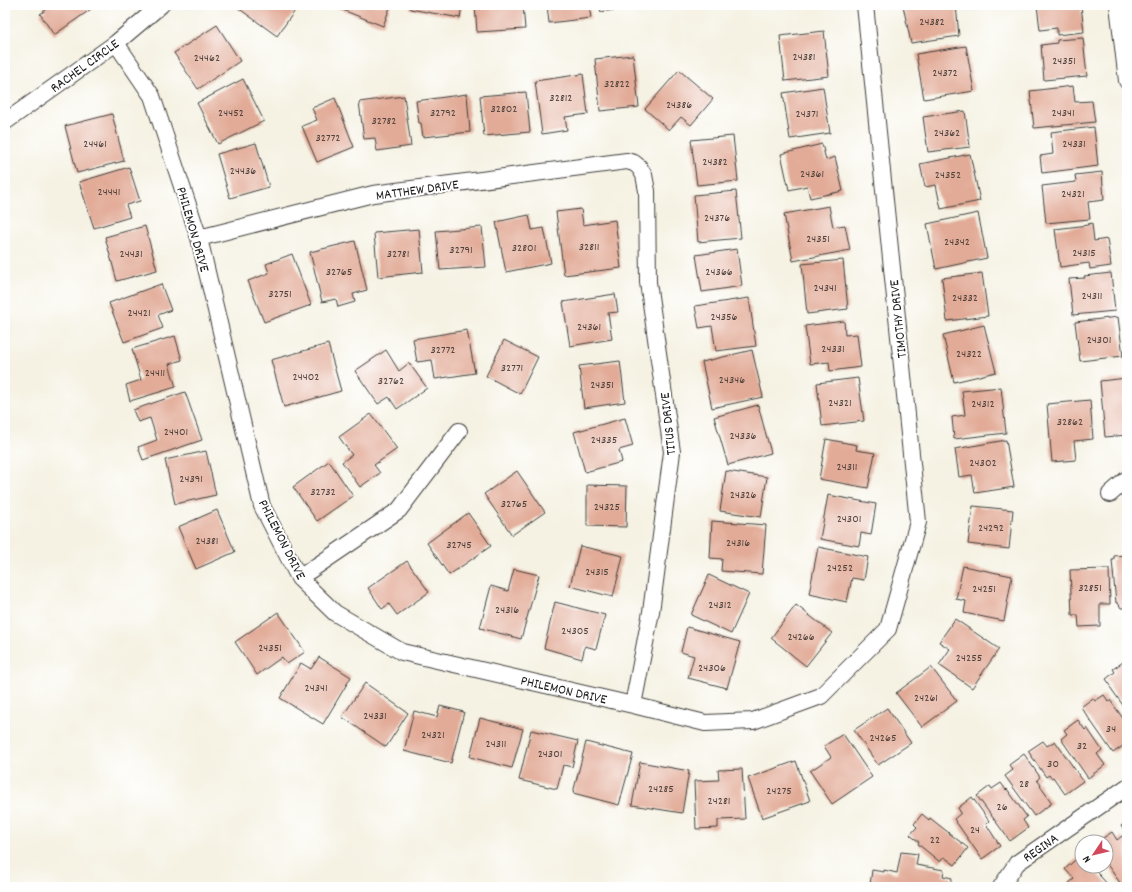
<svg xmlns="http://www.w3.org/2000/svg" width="1132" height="892" viewBox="0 0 1132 892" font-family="Dekko,sans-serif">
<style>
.building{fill:#e2ab97}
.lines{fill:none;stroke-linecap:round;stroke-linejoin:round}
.street-casing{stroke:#3d3c3a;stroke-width:18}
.street{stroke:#fff;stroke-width:16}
.labels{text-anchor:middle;stroke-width:4;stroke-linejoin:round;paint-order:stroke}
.number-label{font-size:12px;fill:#4e403b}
.street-label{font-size:14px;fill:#1c1c1c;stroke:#fff}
</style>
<rect width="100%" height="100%" fill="#fff"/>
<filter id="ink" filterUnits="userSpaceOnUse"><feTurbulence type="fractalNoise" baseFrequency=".025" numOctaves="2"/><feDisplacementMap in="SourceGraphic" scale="8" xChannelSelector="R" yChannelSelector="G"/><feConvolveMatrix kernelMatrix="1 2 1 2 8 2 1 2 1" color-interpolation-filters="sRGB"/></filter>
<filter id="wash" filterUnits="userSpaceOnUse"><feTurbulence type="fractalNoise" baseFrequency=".012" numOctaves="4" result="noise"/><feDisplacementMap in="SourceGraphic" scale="16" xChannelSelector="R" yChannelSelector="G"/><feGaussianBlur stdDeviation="0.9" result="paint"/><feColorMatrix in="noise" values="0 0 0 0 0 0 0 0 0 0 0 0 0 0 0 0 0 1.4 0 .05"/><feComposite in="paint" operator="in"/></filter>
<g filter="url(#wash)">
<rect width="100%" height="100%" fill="#f5f2e3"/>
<g id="blocks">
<path class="building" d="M 42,5 L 92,5 L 94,7 L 54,35 L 40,14 L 46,10 Z
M 234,5 L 299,5 L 277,36 Z
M 336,5 L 391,5 L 383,26 L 335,7 Z
M 411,5 L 462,5 L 460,18 L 410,9 Z
M 475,5 L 523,5 L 525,29 L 477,32 Z
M 547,5 L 589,5 L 591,18 L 549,23 Z
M 599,5 L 638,5 L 638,6 L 601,12 Z
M 665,5 L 678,5 L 678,6 L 665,8 Z
M 909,5 L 956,5 L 959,36 L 911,43 L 903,6 Z
M 1037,5 L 1081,5 L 1084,32 L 1057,35 L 1057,28 L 1040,30 Z
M 217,25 L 240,61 L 198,89 L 174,53 Z
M 824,31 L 829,76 L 785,81 L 780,36 Z
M 1083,38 L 1087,76 L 1044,80 L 1041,45 L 1057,43 L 1057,40 Z
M 966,46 L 974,91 L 924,99 L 916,54 Z
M 633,55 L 639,107 L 600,111 L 595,59 Z
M 679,70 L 713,99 L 691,125 L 681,117 L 669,130 L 645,109 Z
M 583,74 L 588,114 L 565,117 L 567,130 L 542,134 L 535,81 Z
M 243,79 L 264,121 L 218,144 L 197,103 Z
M 1073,86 L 1075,102 L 1092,101 L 1095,122 L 1034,128 L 1030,91 Z
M 823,87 L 830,133 L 790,139 L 783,93 Z
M 526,92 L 530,132 L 484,136 L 480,96 Z
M 467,94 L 470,132 L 423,137 L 421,123 L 419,123 L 416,101 Z
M 404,96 L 411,146 L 377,151 L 375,138 L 364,139 L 359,102 Z
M 335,98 L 354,147 L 317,162 L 302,126 L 317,120 L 312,108 Z
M 965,111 L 970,147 L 928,152 L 923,117 Z
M 112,114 L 124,161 L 77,173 L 65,126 Z
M 1094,127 L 1098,166 L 1042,173 L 1040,156 L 1053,154 L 1051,132 Z
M 733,136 L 738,181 L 697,185 L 691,140 Z
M 256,143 L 269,187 L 230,198 L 217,154 Z
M 822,144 L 826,160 L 835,157 L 843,191 L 810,198 L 807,186 L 789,190 L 781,154 Z
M 970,154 L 980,201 L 941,209 L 936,185 L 925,187 L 920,164 Z
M 129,167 L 140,201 L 126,205 L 130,217 L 94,228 L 79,182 Z
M 1102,172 L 1104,200 L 1088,202 L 1090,219 L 1046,223 L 1042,186 L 1076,182 L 1075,175 Z
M 736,191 L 741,238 L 698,242 L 694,195 Z
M 829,206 L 833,227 L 845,225 L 850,250 L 793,261 L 784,214 Z
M 581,209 L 583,225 L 615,220 L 621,268 L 564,275 L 556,212 Z
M 978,213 L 987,258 L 936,269 L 927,224 Z
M 529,215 L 532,230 L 544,228 L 551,263 L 506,272 L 496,222 Z
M 1092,223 L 1094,241 L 1107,239 L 1111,266 L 1090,269 L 1089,263 L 1060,267 L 1055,229 L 1088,225 L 1088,224 Z
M 145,226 L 157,270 L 117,281 L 105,237 Z
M 482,227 L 486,267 L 440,270 L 436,231 Z
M 419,229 L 423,272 L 378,277 L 374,233 Z
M 355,241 L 367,290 L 353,294 L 355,302 L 338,307 L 336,299 L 322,302 L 310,252 Z
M 737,249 L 742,286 L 702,292 L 696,255 Z
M 292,254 L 311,305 L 264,322 L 248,281 L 269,273 L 266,264 Z
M 843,260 L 848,309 L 807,314 L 802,264 Z
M 982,273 L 988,316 L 947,321 L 942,278 Z
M 1111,273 L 1115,311 L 1073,315 L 1069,279 L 1085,278 L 1084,276 Z
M 161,284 L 171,310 L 158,315 L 163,328 L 124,342 L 109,303 Z
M 615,294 L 618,312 L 608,313 L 612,339 L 570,346 L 563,302 Z
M 749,298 L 756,346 L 716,351 L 712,326 L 699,328 L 695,306 Z
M 1118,317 L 1123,356 L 1080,361 L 1075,322 Z
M 844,321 L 845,335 L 857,334 L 861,367 L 830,371 L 829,362 L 810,364 L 805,326 Z
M 984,325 L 996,372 L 954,382 L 943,335 Z
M 467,330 L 475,373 L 435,379 L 432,360 L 417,362 L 413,339 Z
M 175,336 L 182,360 L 169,364 L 176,387 L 130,401 L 126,385 L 141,380 L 132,349 Z
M 504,340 L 538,357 L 520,394 L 486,376 Z
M 328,344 L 341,391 L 284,407 L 271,360 Z
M 386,350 L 399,371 L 409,363 L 427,388 L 397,409 L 389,397 L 378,404 L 355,371 Z
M 752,350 L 763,397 L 712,408 L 702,362 Z
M 620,361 L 625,402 L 584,408 L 579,366 Z
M 858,378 L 864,421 L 822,426 L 817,383 Z
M 1127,378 L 1127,435 L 1105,437 L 1100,381 Z
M 1001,387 L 1006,433 L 954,439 L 952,417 L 965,415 L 962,391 Z
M 185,392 L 202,440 L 143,460 L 138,447 L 157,440 L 150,418 L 138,422 L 133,410 Z
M 1090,400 L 1093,439 L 1074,441 L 1076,460 L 1052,462 L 1047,404 Z
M 758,405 L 771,453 L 728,465 L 714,417 Z
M 371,414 L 397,449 L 374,465 L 380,473 L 360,487 L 342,462 L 352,455 L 339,437 Z
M 625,418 L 633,446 L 619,450 L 622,462 L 585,472 L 574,432 Z
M 826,439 L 857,445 L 856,450 L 875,453 L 868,488 L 819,479 Z
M 1006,440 L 1014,487 L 975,493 L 972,475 L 959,477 L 955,449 Z
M 206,451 L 216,495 L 175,504 L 165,460 Z
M 329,461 L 353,496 L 317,521 L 293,487 Z
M 517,471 L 545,512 L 512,535 L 484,494 Z
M 726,471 L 767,477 L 761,517 L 720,511 Z
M 587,485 L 627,486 L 626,527 L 587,526 Z
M 828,495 L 876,504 L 871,535 L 861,533 L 859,546 L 820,539 Z
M 973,506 L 1013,510 L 1009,549 L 968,544 Z
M 217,510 L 235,552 L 196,569 L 178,527 Z
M 468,513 L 491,546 L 449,575 L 427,543 Z
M 712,521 L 766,525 L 762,574 L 721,571 L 722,559 L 710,558 Z
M 580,546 L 623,556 L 613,597 L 570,586 Z
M 818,547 L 868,557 L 864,580 L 852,578 L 847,602 L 809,594 Z
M 1127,555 L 1127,608 L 1121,608 L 1118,603 L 1116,603 L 1112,560 L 1114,560 L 1114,556 Z
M 407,561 L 429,592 L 397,615 L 389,604 L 382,609 L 368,588 Z
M 963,566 L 1012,576 L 1004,621 L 964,613 L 966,601 L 956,599 Z
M 514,569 L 539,575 L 521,639 L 480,628 L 491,586 L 508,591 Z
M 1109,569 L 1110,604 L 1100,604 L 1100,626 L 1079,627 L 1078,615 L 1072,615 L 1070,570 Z
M 709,575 L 749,594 L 731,634 L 691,615 Z
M 555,602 L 605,615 L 596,649 L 585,646 L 582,659 L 544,648 Z
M 796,605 L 832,633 L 806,666 L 771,638 Z
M 278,612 L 305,652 L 287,664 L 282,657 L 257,675 L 235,642 Z
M 955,619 L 999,649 L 972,688 L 939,665 L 950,649 L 939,642 Z
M 687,627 L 740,642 L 727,688 L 688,678 L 694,656 L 681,652 Z
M 319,657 L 351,677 L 323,724 L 280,698 L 301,663 L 311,669 Z
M 1126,660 L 1127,662 L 1127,711 L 1110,687 L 1111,686 L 1106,679 L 1115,672 L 1113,669 Z
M 931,667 L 957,701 L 922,727 L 896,693 Z
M 365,683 L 408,713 L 386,747 L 342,717 Z
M 1104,695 L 1109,702 L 1110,700 L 1127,724 L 1127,732 L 1126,732 L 1127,734 L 1127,743 L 1113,753 L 1081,707 L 1093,698 L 1095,701 Z
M 440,706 L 464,712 L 451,763 L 404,751 L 414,711 L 437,717 Z
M 887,708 L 911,743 L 878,765 L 854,730 Z
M 480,718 L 523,729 L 512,768 L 470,757 Z
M 1078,720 L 1085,730 L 1087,728 L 1102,750 L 1097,754 L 1105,765 L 1088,778 L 1061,739 L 1067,734 L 1064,730 Z
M 531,730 L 578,741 L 572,767 L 563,765 L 557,789 L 519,780 Z
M 843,734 L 872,777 L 832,804 L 810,771 L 831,757 L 824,746 Z
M 1043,741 L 1047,746 L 1055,741 L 1083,781 L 1065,794 L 1053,777 L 1051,778 L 1049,775 L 1046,777 L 1028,751 Z
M 586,742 L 633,754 L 619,805 L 573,793 Z
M 1024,754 L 1040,777 L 1037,780 L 1041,785 L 1040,786 L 1052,803 L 1034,816 L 1005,776 L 1013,770 L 1009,765 Z
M 796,761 L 810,801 L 762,818 L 748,778 Z
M 640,762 L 689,771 L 682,813 L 632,805 Z
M 742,769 L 745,819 L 718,820 L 718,828 L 696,829 L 694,781 L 719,780 L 718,770 Z
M 1001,783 L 1006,790 L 1007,789 L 1027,817 L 1023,820 L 1028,828 L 1010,841 L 977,796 L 990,786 L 992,789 Z
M 972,797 L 989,821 L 986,824 L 1000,846 L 982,859 L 954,819 L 961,813 L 958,808 Z
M 922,814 L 929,820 L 930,818 L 968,848 L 955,865 L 944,857 L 940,862 L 918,844 L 919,842 L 910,835 L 917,827 L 914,824 Z
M 1127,822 L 1127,834 L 1121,826 Z
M 1112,832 L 1117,840 L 1122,836 L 1127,843 L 1127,887 L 1123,887 L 1106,863 L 1106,842 L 1102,842 L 1100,840 Z
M 901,852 L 918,854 L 916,865 L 944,870 L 943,876 L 952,878 L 950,887 L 880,887 L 870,885 L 872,870 L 884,872 L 884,870 L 897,873 Z
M 1082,854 L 1082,866 L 1091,866 L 1110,887 L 1073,887 L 1069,883 L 1074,879 L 1065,869 Z"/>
</g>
</g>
<g filter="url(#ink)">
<use href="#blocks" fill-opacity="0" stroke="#3d3c3a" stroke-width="1"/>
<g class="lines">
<g class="street-casing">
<path id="street" d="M 1118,5 L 1127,81
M 116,43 L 152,96 L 199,238 L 262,506 L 299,578 L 335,613 L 402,652 L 633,705 L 705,723 L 753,721 L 821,696 L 888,629 L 918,522 L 865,5
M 5,122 L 116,43 L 161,5
M 199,238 L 373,194 L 627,161 L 634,163 L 639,167 L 644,175 L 647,191 L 648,282 L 672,452 L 651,612 L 633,705
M 1110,494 L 1127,479
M 299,578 L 399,510 L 459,431
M 1001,887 L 1017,863 L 1127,787"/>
</g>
<use href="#street" class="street"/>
</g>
</g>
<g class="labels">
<g class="number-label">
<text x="932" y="25">24382</text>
<text x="804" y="60">24381</text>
<text x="207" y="61">24462</text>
<text x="1064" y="64">24351</text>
<text x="945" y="76">24372</text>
<text x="617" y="87">32822</text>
<text x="561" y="101">32812</text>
<text x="679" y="108">24386</text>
<text x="504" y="112">32802</text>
<text x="231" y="116">24452</text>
<text x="443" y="116">32792</text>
<text x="1063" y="116">24341</text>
<text x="807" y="117">24371</text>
<text x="384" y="124">32782</text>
<text x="947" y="136">24362</text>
<text x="328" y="141">32772</text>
<text x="95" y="147">24461</text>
<text x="1074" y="147">24331</text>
<text x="715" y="165">24382</text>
<text x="243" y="174">24436</text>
<text x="812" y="177">24361</text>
<text x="948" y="178">24352</text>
<text x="109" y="195">24441</text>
<text x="1073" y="197">24321</text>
<text x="717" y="221">24376</text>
<text x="818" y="242">24351</text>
<text x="957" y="245">24342</text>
<text x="589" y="250">32811</text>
<text x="524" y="251">32801</text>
<text x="461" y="253">32791</text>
<text x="1084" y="256">24315</text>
<text x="131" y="257">24431</text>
<text x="398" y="257">32781</text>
<text x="339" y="275">32765</text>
<text x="719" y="275">24366</text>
<text x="825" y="291">24341</text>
<text x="280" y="297">32751</text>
<text x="1092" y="299">24311</text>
<text x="965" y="301">24332</text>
<text x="139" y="316">24421</text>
<text x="724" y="320">24356</text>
<text x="589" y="330">24361</text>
<text x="1099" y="343">24301</text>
<text x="833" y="352">24331</text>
<text x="443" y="353">32772</text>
<text x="969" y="357">24322</text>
<text x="512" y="371">32771</text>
<text x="155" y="376">24411</text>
<text x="306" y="380">24402</text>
<text x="732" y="383">24346</text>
<text x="391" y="384">32762</text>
<text x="602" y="388">24351</text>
<text x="840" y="406">24321</text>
<text x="983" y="407">24312</text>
<text x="1070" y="425">32862</text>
<text x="176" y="435">24401</text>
<text x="743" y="439">24336</text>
<text x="604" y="443">24335</text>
<text x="983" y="466">24302</text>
<text x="847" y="470">24311</text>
<text x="191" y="482">24391</text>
<text x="323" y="495">32732</text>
<text x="743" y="498">24326</text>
<text x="514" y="507">32765</text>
<text x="607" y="510">24325</text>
<text x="849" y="522">24301</text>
<text x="991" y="531">24292</text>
<text x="207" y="544">24381</text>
<text x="738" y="546">24316</text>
<text x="459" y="548">32745</text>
<text x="840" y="571">24252</text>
<text x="597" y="575">24315</text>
<text x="1090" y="591">32851</text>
<text x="984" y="592">24251</text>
<text x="720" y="608">24312</text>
<text x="507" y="613">24316</text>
<text x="575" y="634">24305</text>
<text x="801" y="640">24266</text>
<text x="270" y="651">24351</text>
<text x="969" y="661">24255</text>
<text x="712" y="671">24306</text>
<text x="316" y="691">24341</text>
<text x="926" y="701">24261</text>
<text x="375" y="719">24331</text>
<text x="1111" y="732">34</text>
<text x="433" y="738">24321</text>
<text x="883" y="741">24265</text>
<text x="496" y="747">24311</text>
<text x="1082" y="749">32</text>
<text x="550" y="757">24301</text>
<text x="1053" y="767">30</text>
<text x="1024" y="787">28</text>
<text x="661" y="792">24285</text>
<text x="779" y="794">24275</text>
<text x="719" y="804">24281</text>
<text x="1002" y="810">26</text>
<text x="975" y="833">24</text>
<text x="935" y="843">22</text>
</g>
<g class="street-label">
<text transform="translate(84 65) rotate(-36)" y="5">RACHEL CIRCLE</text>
<text transform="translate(417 189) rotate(-8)" y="5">MATTHEW DRIVE</text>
<text transform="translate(194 229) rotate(74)" y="5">PHILEMON DRIVE</text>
<text transform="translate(897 319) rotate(-96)" y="5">TIMOTHY DRIVE</text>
<text transform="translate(667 424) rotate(-96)" y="5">TITUS DRIVE</text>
<text transform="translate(283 539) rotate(63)" y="5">PHILEMON DRIVE</text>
<text transform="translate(564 689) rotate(13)" y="5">PHILEMON DRIVE</text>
<text transform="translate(1040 847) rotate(-35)" y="5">REGINA</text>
</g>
</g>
<rect width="1132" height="892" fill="none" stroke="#fff" stroke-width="20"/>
<g transform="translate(1094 854) rotate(235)"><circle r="19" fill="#ffffff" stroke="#a4a4a4"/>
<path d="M0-3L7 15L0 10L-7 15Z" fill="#d1495b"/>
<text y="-6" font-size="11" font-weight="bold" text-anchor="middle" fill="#1c1c1c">N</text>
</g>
</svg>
